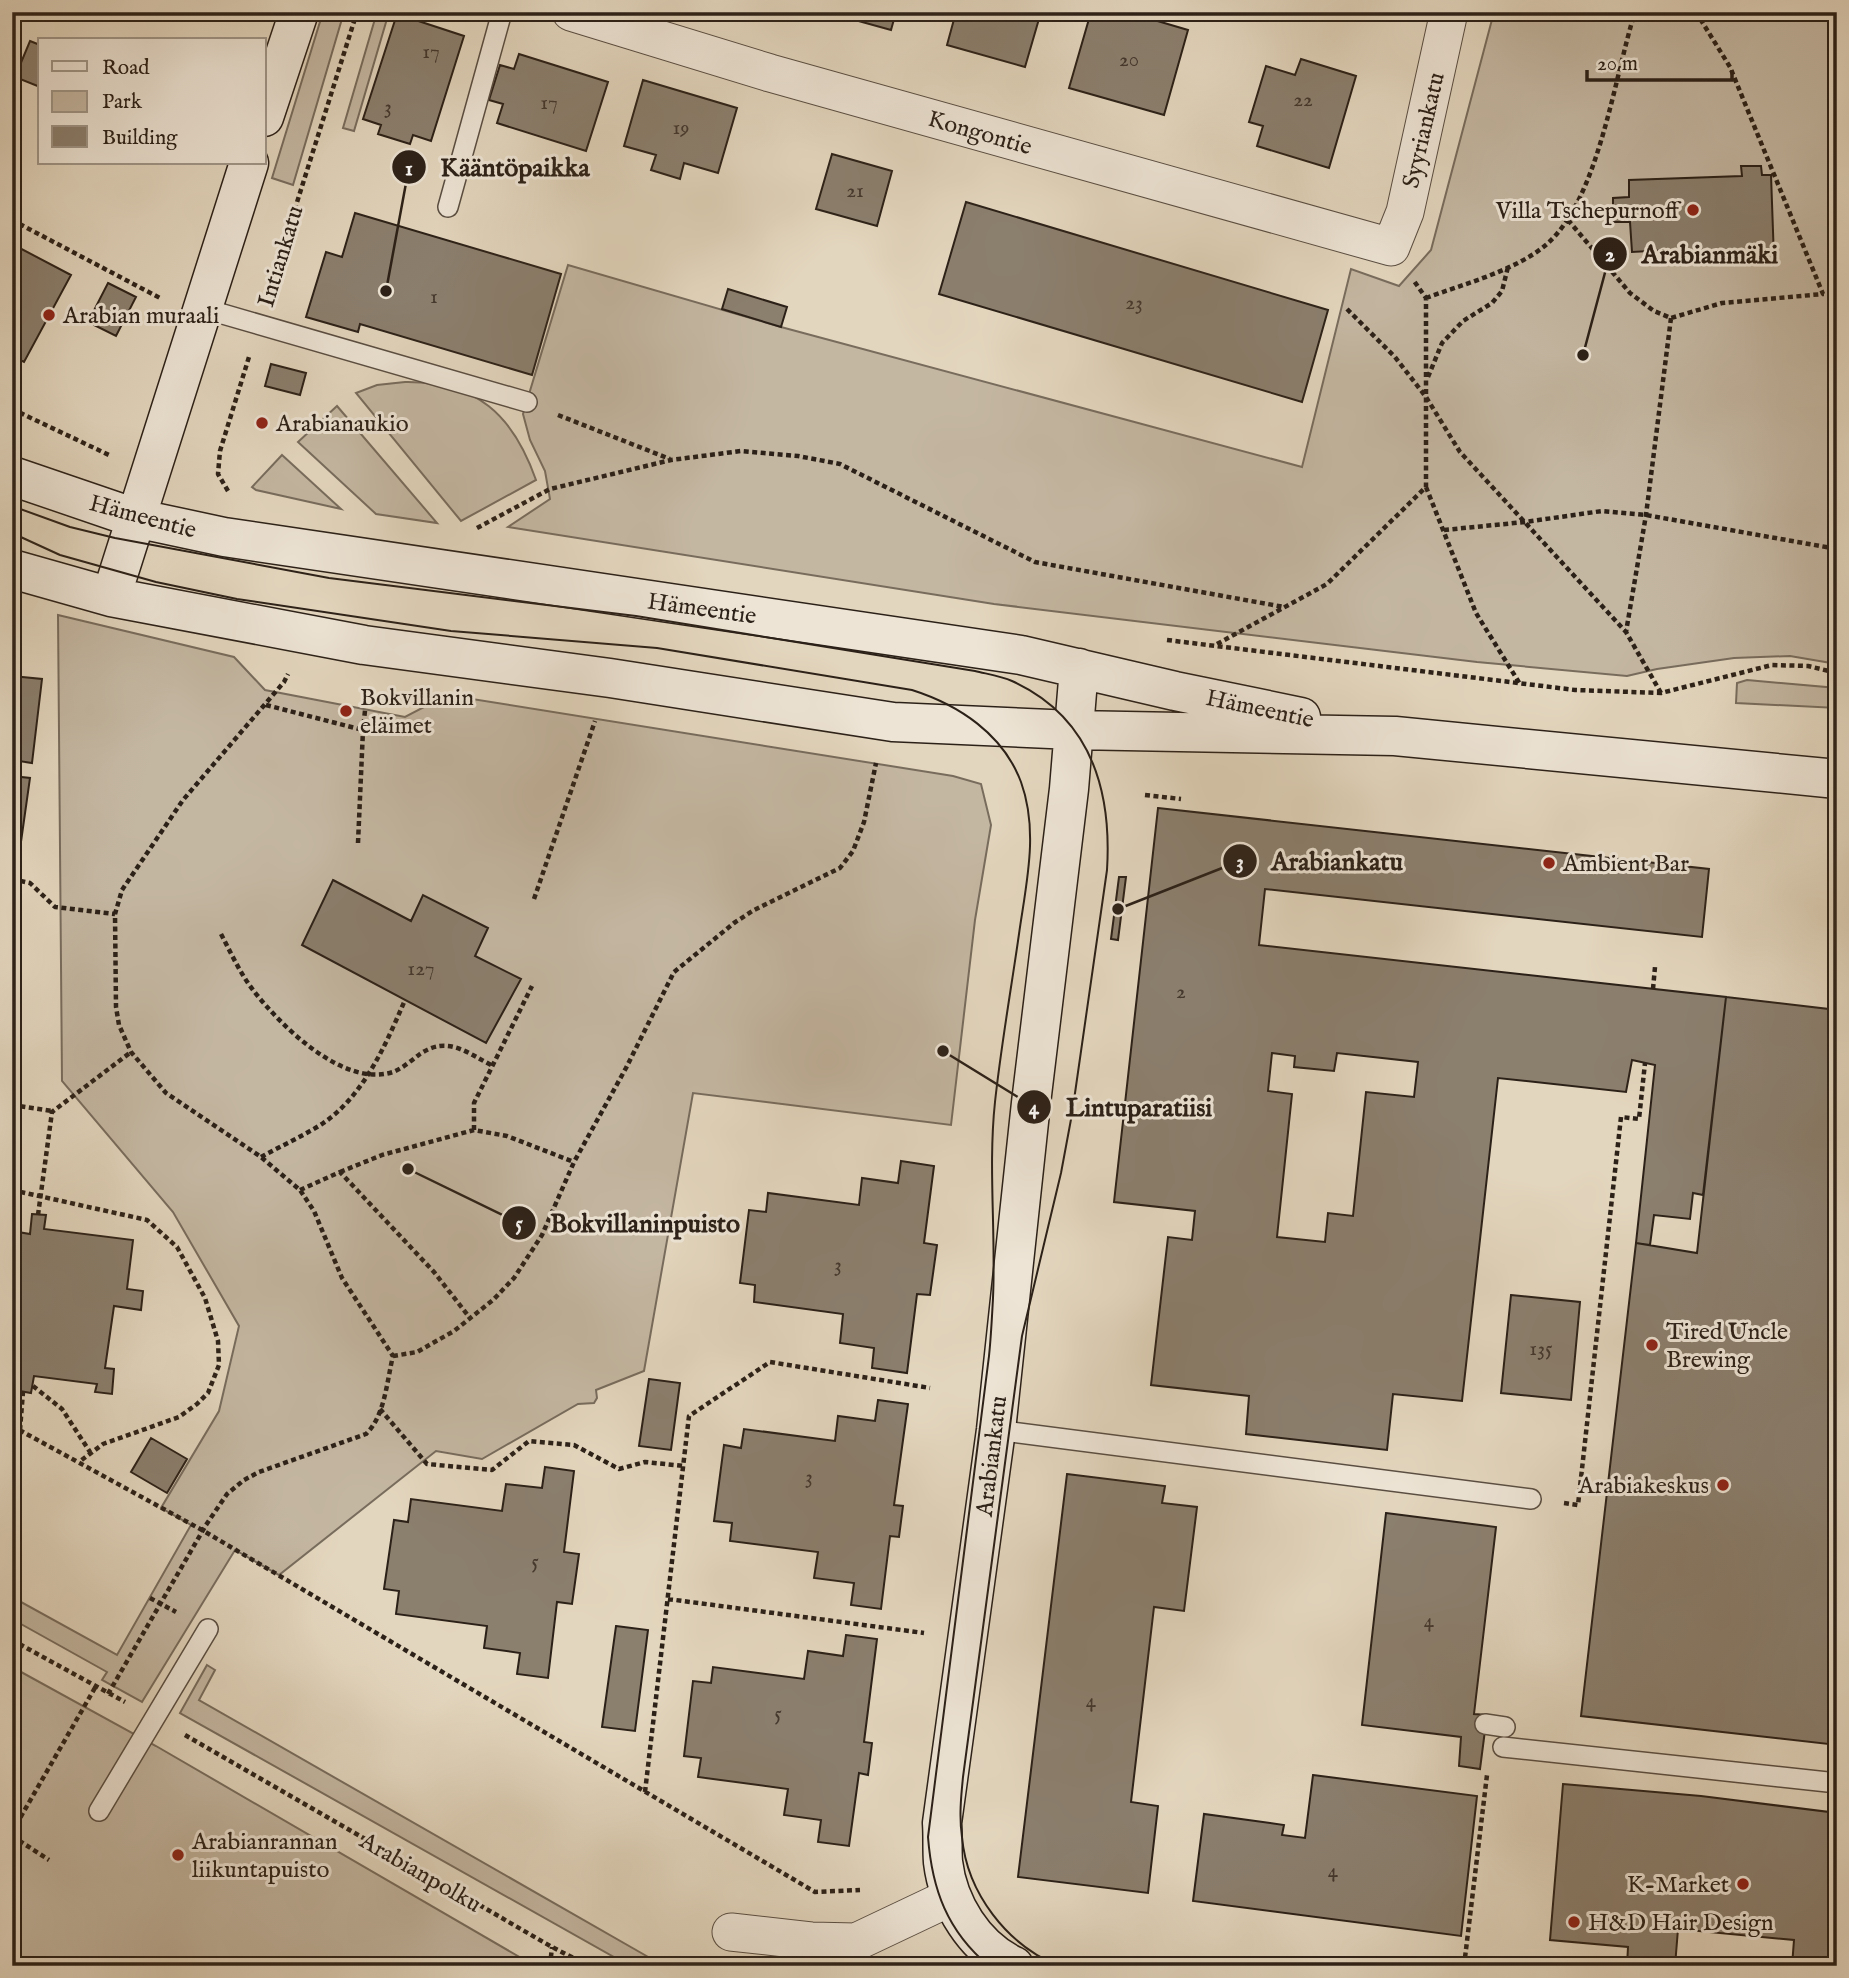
<svg xmlns="http://www.w3.org/2000/svg" width="1849" height="1978" viewBox="0 0 1849 1978" font-family="'IM FELL English',serif">
<style>
.green{fill:#c4b7a2;stroke:#786c5d;stroke-width:2}
.building{fill:#8b7f6e;stroke:#2c2118;stroke-width:2;fill-rule:evenodd}
.lines{fill:none;stroke-linecap:round;stroke-linejoin:round}
.lane-casing{stroke:#5a4e42;stroke-width:22}
.street-casing{stroke:#5a4e42;stroke-width:39}
.secondary-casing{stroke:#2c2118;stroke-width:41}
.path{stroke:#2c2118;stroke-width:4.5;stroke-dasharray:5 3.5;stroke-linecap:butt}
.lane{stroke:#ede4d5;stroke-width:19}
.street{stroke:#ede4d5;stroke-width:37}
.secondary{stroke:#ede4d5;stroke-width:38}
.tram{stroke:#2c2118;stroke-width:2}
.poi-dot{fill:#8f2418;stroke:#ede4d5;stroke-width:2.5}
.labels{text-anchor:middle;stroke-width:6;stroke-linejoin:round;paint-order:stroke}
.number-label{font-size:21px;fill:#44382e}
.street-label{font-size:24px;fill:#2c2118;stroke:#ede4d5}
.poi-label{font-size:24px;fill:#2c2118;stroke:#ede4d5;text-anchor:start}
.leader{fill:none;stroke:#2c2118;stroke-width:2.5}
.callout-dot{fill:#2c2118;stroke:#ede4d5;stroke-width:2.5}
.mark-label{font-size:21px;text-anchor:middle;font-weight:bold;fill:#fff}
.callout-label{font-size:26px;text-anchor:middle;font-weight:bold;fill:#2c2118;stroke:#ede4d5;stroke-width:6;stroke-linejoin:round;paint-order:stroke}
</style>
<rect width="100%" height="100%" fill="#e3d6be"/>
<filter id="stains"><feTurbulence type="fractalNoise" baseFrequency=".00286" numOctaves="4"/><feColorMatrix values="0 0 0 0 .2 0 0 0 0 .09 0 0 0 0 .02 0 0 0 .5 -.17"/></filter>
<radialGradient id="worn" r=".72"><stop offset=".6" stop-color="#630" stop-opacity="0"/><stop offset="1" stop-color="#630" stop-opacity=".3"/></radialGradient>
<path class="green" d="M 323,12 L 344,12 L 293,185 L 272,178 Z
M 377,12 L 389,12 L 354,131 L 343,128 Z
M 1494,12 L 1837,12 L 1837,664 L 1790,656 L 1734,658 L 1657,669 L 1627,676 L 1477,662 L 994,604 L 508,527 L 550,499 L 545,471 L 530,440 L 523,414 L 568,265 L 781,327 L 1302,467 L 1351,269 L 1399,286 L 1431,250 Z
M 405,382 C 477,381 513,415 536,480 L 461,521 L 356,393 L 377,385 Z
M 337,406 L 437,523 L 376,514 L 298,442 Z
M 282,455 L 341,509 L 256,490 L 252,487 Z
M 58,615 L 234,657 L 265,690 L 405,717 L 447,695 L 953,776 L 981,784 L 991,825 L 975,920 L 951,1125 L 693,1093 L 644,1371 L 596,1390 L 597,1398 L 594,1403 L 578,1404 L 482,1459 L 436,1451 L 279,1575 L 235,1550 L 142,1702 L 102,1680 L 107,1672 L 12,1619 L 12,1597 L 117,1655 L 191,1525 L 161,1508 L 219,1411 L 239,1326 L 173,1212 L 62,1081 Z
M 1747,680 L 1837,688 L 1837,708 L 1736,703 L 1737,683 Z
M 207,1665 L 215,1670 L 199,1700 L 657,1962 L 614,1957 L 180,1713 Z
M 12,1667 L 156,1746 L 535,1966 L 12,1966 Z"/>
<path class="building" d="M 826,12 L 896,12 L 891,30 Z
M 956,12 L 1041,12 L 1025,67 L 947,45 Z
M 1091,12 L 1127,12 L 1188,30 L 1164,115 L 1069,88 Z
M 397,14 L 464,36 L 431,141 L 413,135 L 410,144 L 378,134 L 381,125 L 363,119 Z
M 30,41 L 40,45 L 40,87 L 15,77 Z
M 519,54 L 608,82 L 586,151 L 497,123 L 503,104 L 489,100 L 500,65 L 514,69 Z
M 1301,59 L 1356,76 L 1329,168 L 1257,146 L 1263,126 L 1249,122 L 1266,66 L 1295,75 Z
M 643,80 L 737,108 L 718,173 L 684,163 L 680,179 L 651,170 L 656,155 L 624,146 Z
M 832,154 L 892,171 L 877,226 L 816,209 Z
M 1741,166 L 1761,166 L 1762,175 L 1771,175 L 1774,259 L 1669,263 L 1668,250 L 1632,252 L 1630,222 L 1613,222 L 1613,198 L 1629,197 L 1629,180 L 1742,176 Z
M 966,202 L 1328,310 L 1302,402 L 939,294 Z
M 355,213 L 561,274 L 532,375 L 360,324 L 358,332 L 306,317 L 326,252 L 342,257 Z
M 12,244 L 71,275 L 24,362 L 12,356 Z
M 108,283 L 136,297 L 116,336 L 88,322 Z
M 728,289 L 787,307 L 781,327 L 722,309 Z
M 271,364 L 306,373 L 300,395 L 265,386 Z
M 12,676 L 42,679 L 32,763 L 12,760 Z
M 12,776 L 30,778 L 19,856 L 12,855 Z
M 1158,808 L 1709,869 L 1702,937 L 1265,889 L 1259,945 L 1726,997 L 1703,1195 L 1693,1193 L 1690,1219 L 1654,1215 L 1650,1245 L 1636,1243 L 1655,1065 L 1632,1060 L 1626,1092 L 1498,1078 L 1462,1401 L 1393,1394 L 1387,1450 L 1246,1434 L 1249,1396 L 1151,1385 L 1168,1237 L 1192,1240 L 1195,1211 L 1114,1202 ZM 1272,1053 L 1295,1056 L 1294,1067 L 1334,1071 L 1337,1053 L 1418,1062 L 1414,1097 L 1366,1092 L 1353,1216 L 1328,1213 L 1325,1242 L 1277,1237 L 1292,1094 L 1268,1091 Z
M 1119,877 L 1126,877 L 1118,940 L 1111,939 Z
M 333,880 L 411,921 L 423,895 L 488,928 L 475,956 L 521,979 L 486,1043 L 302,945 Z
M 1726,997 L 1837,1010 L 1837,1745 L 1581,1716 L 1636,1243 L 1697,1253 Z
M 901,1161 L 934,1166 L 924,1243 L 937,1245 L 930,1295 L 917,1294 L 907,1373 L 872,1368 L 874,1348 L 840,1343 L 843,1314 L 754,1302 L 755,1285 L 740,1283 L 749,1210 L 766,1212 L 768,1193 L 859,1205 L 862,1178 L 898,1183 Z
M 32,1214 L 46,1215 L 44,1229 L 133,1240 L 127,1289 L 143,1291 L 141,1310 L 114,1306 L 105,1368 L 114,1369 L 112,1394 L 95,1392 L 97,1384 L 34,1376 L 31,1393 L 14,1390 L 17,1363 L 12,1363 L 12,1231 L 30,1234 Z
M 1511,1295 L 1580,1302 L 1571,1400 L 1501,1393 Z
M 649,1379 L 680,1383 L 671,1450 L 639,1446 Z
M 878,1400 L 908,1404 L 894,1505 L 903,1506 L 899,1537 L 890,1536 L 881,1609 L 851,1605 L 854,1583 L 814,1578 L 818,1552 L 730,1541 L 732,1523 L 714,1521 L 724,1445 L 741,1448 L 744,1429 L 835,1441 L 838,1416 L 875,1421 Z
M 151,1438 L 187,1459 L 167,1493 L 131,1472 Z
M 545,1467 L 574,1471 L 564,1552 L 579,1554 L 572,1604 L 557,1602 L 548,1678 L 517,1674 L 520,1653 L 484,1648 L 487,1626 L 396,1614 L 399,1591 L 384,1589 L 394,1520 L 408,1522 L 411,1499 L 502,1511 L 506,1484 L 542,1488 Z
M 1067,1474 L 1165,1486 L 1162,1503 L 1197,1507 L 1184,1611 L 1154,1607 L 1131,1802 L 1158,1806 L 1148,1893 L 1018,1877 Z
M 1386,1513 L 1496,1527 L 1474,1714 L 1487,1715 L 1480,1769 L 1459,1766 L 1461,1737 L 1362,1725 Z
M 616,1626 L 648,1630 L 635,1731 L 602,1727 Z
M 846,1635 L 877,1639 L 864,1742 L 872,1743 L 868,1775 L 859,1773 L 849,1846 L 818,1842 L 821,1820 L 784,1815 L 788,1789 L 698,1777 L 701,1758 L 684,1756 L 693,1681 L 711,1683 L 713,1667 L 804,1679 L 808,1651 L 843,1656 Z
M 1313,1775 L 1477,1796 L 1461,1936 L 1193,1901 L 1204,1814 L 1284,1825 L 1282,1835 L 1305,1838 Z
M 1563,1784 L 1701,1796 L 1837,1813 L 1837,1966 L 1792,1966 L 1794,1940 L 1678,1929 L 1675,1966 L 1627,1966 L 1628,1947 L 1550,1940 Z"/>
<g class="lines">
<g class="lane-casing">
<path id="lane" d="M 448,207 L 502,12
M 202,308 L 527,402
M 996,1430 L 1531,1499
M 1485,1724 L 1505,1727
M 1503,1747 L 1837,1783
M 99,1811 L 208,1629"/>
</g>
<g class="street-casing">
<path id="street" d="M 571,12 L 770,73 L 1391,247 L 1405,212 L 1449,12
M 731,1932 L 811,1941 L 856,1942 L 951,1897"/>
</g>
<g class="secondary-casing">
<path id="secondary" d="M 264,117 L 299,12
M 12,476 L 135,518 L 224,537 L 1021,655 L 1175,691 L 1301,717
M 12,569 L 111,597 L 364,645 L 610,678 L 893,722 L 1073,730 L 1395,736 L 1837,779
M 111,597 L 249,163
M 1014,1966 C 974,1947 948,1904 943,1862 C 942,1849 943,1836 942,1823 L 996,1430 L 1031,1103 L 1069,789 L 1079,668"/>
</g>
<path class="path" d="M 1696,12 L 1730,67 L 1823,294 L 1837,294
M 12,220 L 160,298
M 1568,220 L 1630,293 L 1654,311 L 1671,318 L 1722,303 L 1823,294
M 269,291 L 357,12
M 1426,298 C 1464,284 1517,270 1547,244 C 1599,198 1614,78 1635,12
M 1347,309 L 1395,357 L 1426,397 L 1460,452 L 1626,632
M 1428,377 L 1442,343 L 1463,321 L 1492,303 L 1502,291 L 1508,267
M 12,409 L 109,455
M 558,415 L 670,459
M 1426,487 L 1476,613 L 1520,684
M 228,491 L 218,474 L 220,451 L 249,357
M 477,528 L 550,489 L 671,460 L 741,451 L 798,456 L 840,464 L 1035,562 L 1284,607
M 1444,530 L 1525,522 L 1602,511 L 1646,515 L 1837,549
M 1167,640 L 1575,690 L 1661,693 L 1772,665 L 1808,666 L 1837,673
M 1217,644 L 1327,584 L 1426,487 L 1426,298 L 1414,281
M 1661,693 L 1626,632 L 1646,515 L 1671,318
M 266,705 L 363,730
M 1145,795 L 1181,799
M 358,843 L 363,730 L 367,691
M 12,879 L 30,883 L 55,907 L 115,914
M 534,899 L 595,721
M 221,934 C 231,953 240,973 253,990 C 281,1026 343,1088 393,1072 C 403,1068 412,1060 420,1054 C 448,1035 467,1053 493,1066
M 1653,989 L 1655,967
M 12,1105 L 52,1111
M 474,1130 L 474,1103 L 532,986
M 261,1157 C 281,1146 303,1136 322,1124 C 364,1096 386,1044 405,1000
M 340,1172 L 382,1155 L 474,1130 L 507,1136 L 574,1162
M 12,1190 L 147,1220 L 177,1247 L 205,1298 L 218,1341 L 219,1365 L 208,1393 L 197,1404 L 179,1417 L 103,1444 L 79,1462
M 300,1190 L 340,1172 L 434,1272 L 470,1318
M 38,1215 L 52,1112 L 131,1052
M 393,1356 L 417,1352 L 454,1331 L 493,1300 L 514,1278 L 542,1235 L 574,1162 L 626,1068 L 674,972 L 734,923 L 754,910 L 840,868 L 853,851 L 864,822 L 876,763
M 33,1386 L 62,1409 L 90,1452
M 380,1409 L 427,1464 L 492,1470 L 529,1441 L 574,1445 L 619,1469 L 645,1462 L 684,1466
M 12,1426 L 202,1530 L 815,1892 L 860,1890
M 20,1430 L 23,1392
M 1564,1503 L 1578,1505 L 1621,1117 L 1639,1119 L 1645,1063
M 150,1598 L 176,1612
M 668,1599 L 924,1633
M 12,1640 L 125,1702
M 108,1694 L 206,1525 L 227,1494 L 244,1480 L 259,1472 L 366,1434 C 385,1416 387,1380 393,1356 L 342,1278 L 314,1211 L 300,1190 L 261,1157 L 166,1093 L 131,1052 L 119,1025 L 116,1007 L 115,914 L 122,890 L 183,800 L 284,682 L 288,674
M 185,1735 L 552,1947 L 589,1966
M 645,1792 L 689,1416 L 770,1362 L 930,1388
M 12,1832 L 96,1686
M 12,1836 L 49,1860
M 550,1966 L 552,1947
M 1464,1966 L 1487,1775"/>
<use href="#lane" class="lane"/>
<use href="#street" class="street"/>
<use href="#secondary" class="secondary"/>
<path class="tram" d="M 12,506 L 70,527 L 115,538 L 329,578 L 636,616 L 975,671 C 987,674 1001,676 1012,681 C 1091,717 1112,789 1107,870 L 1072,1114 L 1061,1173 L 1022,1336 L 963,1777 C 961,1797 959,1817 962,1837 C 967,1893 1007,1945 1059,1966
M 12,533 L 60,555 L 156,582 L 237,599 L 451,631 L 657,648 L 912,690 C 959,705 1003,734 1021,782 C 1039,832 1026,884 1019,934 C 1011,990 1001,1046 995,1102 C 988,1167 996,1232 993,1298 C 992,1317 991,1337 989,1356 L 928,1837 C 932,1889 947,1931 989,1966"/>
</g>
<g class="poi-dot">
<circle cx="1693" cy="210" r="7"/>
<circle cx="49" cy="315" r="7"/>
<circle cx="262" cy="423" r="7"/>
<circle cx="346" cy="711" r="7"/>
<circle cx="1549" cy="863" r="7"/>
<circle cx="1652" cy="1345" r="7"/>
<circle cx="1723" cy="1485" r="7"/>
<circle cx="178" cy="1855" r="7"/>
<circle cx="1743" cy="1884" r="7"/>
<circle cx="1574" cy="1922" r="7"/>
</g>
<g class="labels">
<g class="number-label">
<text x="431" y="58">17</text>
<text x="1129" y="66">20</text>
<text x="1303" y="106">22</text>
<text x="549" y="109">17</text>
<text x="388" y="113">3</text>
<text x="681" y="134">19</text>
<text x="855" y="197">21</text>
<text x="434" y="303">1</text>
<text x="1134" y="309">23</text>
<text x="421" y="975">127</text>
<text x="1181" y="998">2</text>
<text x="838" y="1271">3</text>
<text x="1541" y="1355">135</text>
<text x="809" y="1483">3</text>
<text x="535" y="1568">5</text>
<text x="1429" y="1627">4</text>
<text x="1091" y="1707">4</text>
<text x="778" y="1720">5</text>
<text x="1333" y="1877">4</text>
</g>
<g class="street-label">
<text transform="translate(1423 130) rotate(-77)" y="8">Syyriankatu</text>
<text transform="translate(980 132) rotate(16)" y="8">Kongontie</text>
<text transform="translate(280 256) rotate(-73)" y="8">Intiankatu</text>
<text transform="translate(143 516) rotate(15)" y="8">Hämeentie</text>
<text transform="translate(702 608) rotate(8)" y="8">Hämeentie</text>
<text transform="translate(1260 708) rotate(12)" y="8">Hämeentie</text>
<text transform="translate(991 1456) rotate(-83)" y="8">Arabiankatu</text>
<text transform="translate(421 1872) rotate(30)" y="8">Arabianpolku</text>
</g>
<g class="poi-label">
<text x="1679" y="218" text-anchor="end">Villa Tschepurnoff</text>
<text x="63" y="323">Arabian muraali</text>
<text x="276" y="431">Arabianaukio</text>
<text x="360" y="705">Bokvillanin<tspan x="360" dy="28">eläimet</tspan></text>
<text x="1563" y="871">Ambient Bar</text>
<text x="1666" y="1339">Tired Uncle<tspan x="1666" dy="28">Brewing</tspan></text>
<text x="1709" y="1493" text-anchor="end">Arabiakeskus</text>
<text x="192" y="1849">Arabianrannan<tspan x="192" dy="28">liikuntapuisto</tspan></text>
<text x="1729" y="1892" text-anchor="end">K-Market</text>
<text x="1588" y="1930">H&amp;D Hair Design</text>
</g>
</g>
<path class="leader" d="M386 291L409 167M1583 355L1610 254M1118 909L1240 861M943 1051L1034 1107M408 1169L519 1223"/>
<g class="callout-dot">
<circle cx="386" cy="291" r="7"/>
<circle cx="1583" cy="355" r="7"/>
<circle cx="1118" cy="909" r="7"/>
<circle cx="943" cy="1051" r="7"/>
<circle cx="408" cy="1169" r="7"/>
<circle cx="409" cy="167" r="18"/>
<circle cx="1610" cy="254" r="18"/>
<circle cx="1240" cy="861" r="18"/>
<circle cx="1034" cy="1107" r="18"/>
<circle cx="519" cy="1223" r="18"/>
</g>
<g class="mark-label">
<text x="409" y="175">1</text>
<text x="1610" y="261">2</text>
<text x="1240" y="868">3</text>
<text x="1034" y="1114">4</text>
<text x="519" y="1230">5</text>
</g>
<g class="callout-label">
<text x="515" y="176">Kääntöpaikka</text>
<text x="1710" y="263">Arabianmäki</text>
<text x="1337" y="870">Arabiankatu</text>
<text x="1139" y="1116">Lintuparatiisi</text>
<text x="645" y="1232">Bokvillaninpuisto</text>
</g>
<rect width="1849" height="1978" fill="none" stroke="#e3d6be" stroke-width="42"/>
<rect x="14" y="14" width="1821" height="1950" fill="none" stroke="#2c2118" stroke-width="3.5"/>
<rect x="21" y="21" width="1807" height="1936" fill="none" stroke="#2c2118" stroke-width="2"/>
<rect x="38" y="38" width="228" height="126" fill="#ede4d5" stroke="#a09689" stroke-width="2"/>
<rect x="52" y="61" width="35" height="10" fill="#ede4d5" stroke="#a09689" stroke-width="2"/>
<text x="102" y="74" font-size="21" fill="#2c2118">Road</text>
<rect x="52" y="91" width="35" height="21" fill="#c4b7a2" stroke="#a09689" stroke-width="2"/>
<text x="102" y="108" font-size="21" fill="#2c2118">Park</text>
<rect x="52" y="126" width="35" height="21" fill="#8b7f6e" stroke="#a09689" stroke-width="2"/>
<text x="102" y="144" font-size="21" fill="#2c2118">Building</text>
<path d="M1587 70v10h145v-10" fill="none" stroke="#2c2118" stroke-width="3.5"/>
<text x="1597" y="70" font-size="21" fill="#2c2118" stroke="#ede4d5" stroke-width="5" paint-order="stroke">20 m</text>
<rect width="100%" height="100%" filter="url(#stains)"/>
<rect width="100%" height="100%" fill="url(#worn)"/>
</svg>
